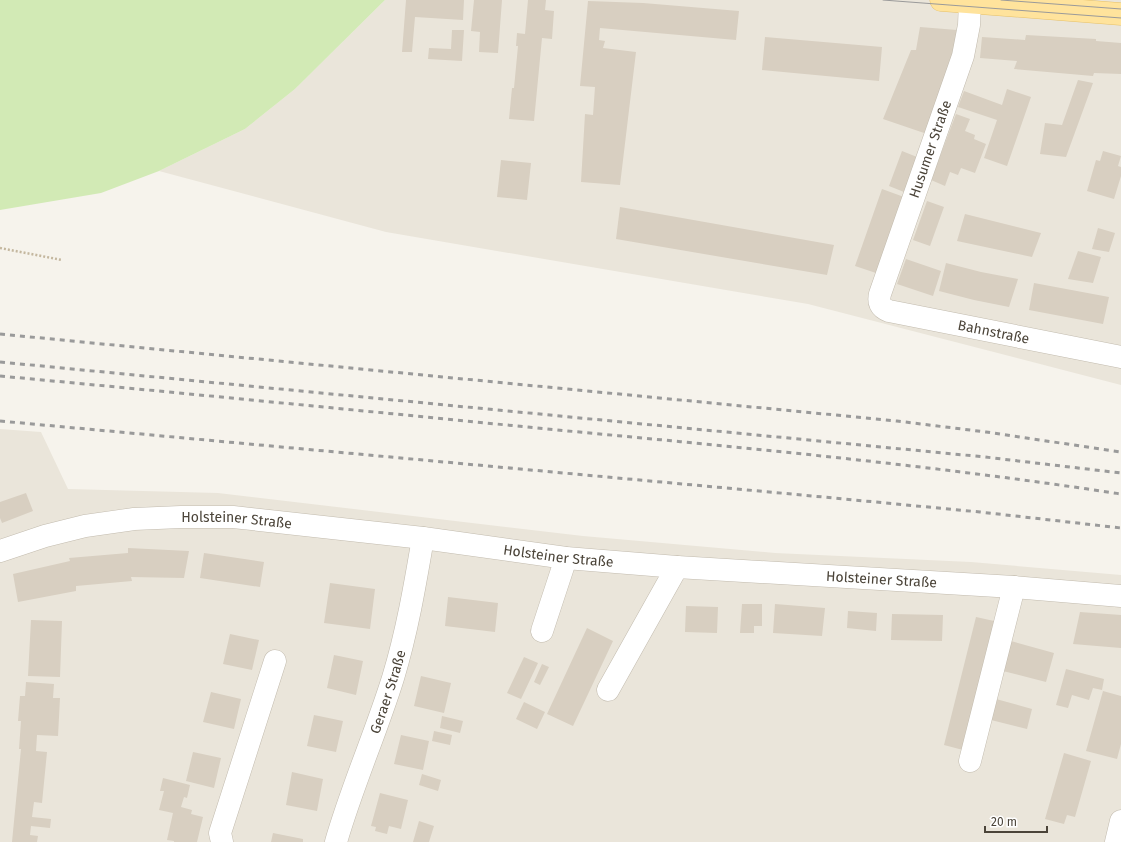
<svg xmlns="http://www.w3.org/2000/svg" width="1121" height="842" viewBox="0 0 1121 842" font-family="'Fira Sans',sans-serif">
<style>
.residential{fill:#eae5da}
.green{fill:#d2eab5}
.building{fill:#d8cfc1}
.lines{fill:none;stroke-linecap:round;stroke-linejoin:round}
.minor-casing{stroke:#c2bbae;stroke-width:23}
.major-casing{stroke:#e6c16a;stroke-width:23}
.path{stroke:#c4b79f;stroke-width:2.5;stroke-dasharray:2 2;stroke-linecap:butt}
.minor{stroke:#fff;stroke-width:22}
.major{stroke:#ffe39c;stroke-width:22}
.tram{stroke:#9a9a9a;stroke-width:1}
.rail{stroke:#9a9a9a;stroke-width:3;stroke-dasharray:5 5;stroke-linecap:butt}
.labels{text-anchor:middle;stroke-width:3.5;stroke-linejoin:round;paint-order:stroke}
.street-label{font-size:14px;fill:#4b4439;stroke:#fff}
</style>
<rect width="100%" height="100%" fill="#f6f3ec"/>
<path class="residential" d="M 385,0 L 1121,0 L 1121,385 L 808,304 L 386,232 L 159,171 L 245,129 L 295,89 Z
M 0,429 L 41,432 L 68,489 L 218,493 L 583,536 L 775,553 L 971,562 L 1121,575 L 1121,842 L 0,842 Z"/>
<path class="green" d="M 0,0 L 385,0 L 295,89 L 245,129 L 159,171 L 101,193 L 0,210 Z"/>
<path class="building" d="M 406,0 L 464,0 L 463,20 L 415,17 L 412,52 L 402,52 Z
M 474,0 L 502,0 L 498,53 L 479,52 L 480,32 L 471,31 Z
M 528,0 L 546,0 L 545,10 L 554,11 L 552,39 L 542,38 L 534,121 L 509,119 L 512,88 L 514,88 L 518,46 L 516,46 L 517,33 L 525,34 Z
M 588,1 L 643,3 L 739,11 L 736,40 L 600,28 L 599,40 L 605,41 L 603,48 L 636,52 L 620,185 L 581,182 L 585,114 L 593,115 L 595,87 L 580,86 Z
M 920,27 L 957,30 L 955,54 L 927,134 L 883,119 L 911,50 L 916,50 Z
M 452,30 L 464,30 L 462,61 L 428,59 L 429,48 L 451,49 Z
M 1026,35 L 1096,39 L 1096,41 L 1121,43 L 1121,74 L 1094,73 L 1093,76 L 1014,69 L 1017,61 L 980,58 L 982,37 L 1025,40 Z
M 765,37 L 882,47 L 879,81 L 762,70 Z
M 1078,80 L 1093,83 L 1066,157 L 1040,154 L 1045,123 L 1062,125 Z
M 1007,89 L 1031,97 L 1007,166 L 984,158 L 997,120 L 958,107 L 964,91 L 1002,105 Z
M 956,114 L 970,119 L 965,131 L 975,135 L 974,139 L 986,144 L 975,173 L 961,168 L 958,175 L 950,172 L 945,186 L 931,180 Z
M 902,151 L 917,157 L 904,192 L 889,186 Z
M 1103,151 L 1121,156 L 1118,166 L 1121,167 L 1121,176 L 1114,199 L 1087,191 L 1096,160 L 1100,161 Z
M 501,160 L 531,163 L 527,200 L 497,197 Z
M 882,189 L 904,197 L 876,273 L 855,266 Z
M 927,201 L 944,207 L 930,246 L 913,240 Z
M 620,207 L 834,245 L 827,275 L 616,239 Z
M 965,214 L 1041,233 L 1032,257 L 957,241 Z
M 1098,228 L 1115,233 L 1109,252 L 1092,249 Z
M 1078,251 L 1101,257 L 1093,283 L 1068,279 Z
M 906,259 L 941,271 L 933,296 L 897,284 Z
M 946,263 L 981,272 L 1018,279 L 1009,307 L 974,300 L 939,291 Z
M 1034,283 L 1109,297 L 1103,324 L 1029,310 Z
M 26,493 L 33,511 L 2,523 L 0,518 L 0,502 Z
M 128,548 L 189,551 L 184,578 L 131,577 L 132,581 L 76,586 L 76,591 L 18,602 L 13,574 L 70,561 L 69,558 L 128,553 Z
M 204,553 L 264,562 L 260,587 L 200,578 Z
M 330,583 L 375,589 L 370,629 L 324,623 Z
M 448,597 L 498,603 L 495,632 L 445,626 Z
M 742,604 L 762,604 L 762,626 L 754,626 L 754,633 L 740,633 Z
M 775,604 L 825,608 L 822,636 L 773,633 Z
M 686,606 L 718,607 L 717,633 L 685,632 Z
M 848,611 L 877,613 L 876,631 L 847,628 Z
M 1080,612 L 1121,615 L 1121,648 L 1073,644 Z
M 892,614 L 943,615 L 942,641 L 891,640 Z
M 976,617 L 994,621 L 963,750 L 944,745 Z
M 31,620 L 62,621 L 60,677 L 28,676 Z
M 587,628 L 613,641 L 573,726 L 547,714 Z
M 230,634 L 259,640 L 252,670 L 223,664 Z
M 1011,641 L 1054,653 L 1046,682 L 1003,671 Z
M 334,655 L 363,661 L 356,695 L 327,688 Z
M 524,657 L 538,663 L 521,699 L 507,693 Z
M 542,664 L 549,667 L 540,685 L 534,682 Z
M 1066,669 L 1104,679 L 1102,690 L 1093,688 L 1089,700 L 1072,695 L 1068,708 L 1056,705 Z
M 421,676 L 451,683 L 444,713 L 414,706 Z
M 26,682 L 54,684 L 53,698 L 60,698 L 58,736 L 37,735 L 36,751 L 47,752 L 42,803 L 34,802 L 32,817 L 51,819 L 50,828 L 31,826 L 30,835 L 38,836 L 37,842 L 12,842 L 21,749 L 19,749 L 21,721 L 18,721 L 20,696 L 25,696 Z
M 1103,691 L 1121,696 L 1121,744 L 1117,759 L 1086,751 Z
M 211,692 L 241,699 L 234,729 L 203,722 Z
M 996,699 L 1032,709 L 1027,729 L 991,720 Z
M 524,702 L 545,712 L 537,729 L 516,719 Z
M 314,715 L 343,721 L 336,752 L 307,746 Z
M 442,716 L 463,721 L 460,733 L 440,728 Z
M 434,731 L 452,735 L 450,745 L 432,741 Z
M 401,735 L 429,741 L 423,770 L 394,764 Z
M 193,752 L 221,758 L 214,788 L 186,781 Z
M 1064,753 L 1091,761 L 1075,817 L 1067,815 L 1064,824 L 1045,819 Z
M 292,772 L 323,779 L 317,811 L 286,805 Z
M 422,774 L 441,780 L 438,791 L 419,785 Z
M 163,778 L 190,785 L 187,798 L 184,797 L 181,807 L 192,810 L 191,814 L 203,817 L 197,842 L 174,842 L 174,841 L 167,840 L 173,813 L 159,810 L 164,791 L 160,791 Z
M 380,793 L 408,800 L 401,829 L 389,826 L 387,834 L 375,831 L 376,827 L 371,826 Z
M 419,821 L 434,826 L 429,842 L 413,842 Z
M 273,833 L 303,839 L 303,842 L 271,842 Z"/>
<g class="lines">
<g class="minor-casing">
<g id="minor">
<path id="s1" d="M 970,2 L 969,25 L 963,56 L 880,294 C 878,302 880,308 889,311 L 1121,357"/>
<path id="s2" d="M 0,551 L 45,536 L 85,526 L 134,519 L 181,517 L 233,517 L 423,538 L 566,558 L 677,567 L 1014,587 L 1121,596"/>
<path d="M 542,631 L 566,558"/>
<path d="M 608,690 L 677,567"/>
<path d="M 970,761 L 1014,587"/>
<path d="M 222,842 L 220,833 L 275,661"/>
<path id="s3" d="M 336,842 C 352,786 376,733 393,678 C 407,632 415,585 423,538"/>
<path d="M 1116,842 L 1121,821"/>
</g>
</g>
<g class="major-casing">
<path id="major" d="M 941,0 L 1121,14"/>
</g>
<path class="path" d="M 0,248 L 62,260"/>
<use href="#minor" class="minor"/>
<use href="#major" class="major"/>
<path class="tram" d="M 883,0 L 1121,18
M 1001,0 L 1121,9"/>
<path class="rail" d="M 0,334 L 897,421 L 986,432 L 1121,452
M 0,362 L 985,457 L 1121,473
M 0,376 C 182,393 365,411 547,429 C 739,447 931,465 1121,494
M 0,421 L 802,495 L 980,512 L 1121,528"/>
</g>
<g class="labels">
<g class="street-label">
<text transform="translate(930 149) rotate(-71)" y="5">Husumer Straße</text>
<text dy="5" stroke="none"><textPath href="#s1" startOffset="435">Bahnstraße</textPath></text>
<text dy="5" stroke="none"><textPath href="#s2" startOffset="241">Holsteiner Straße</textPath></text>
<text dy="5" stroke="none"><textPath href="#s2" startOffset="565">Holsteiner Straße</textPath></text>
<text dy="5" stroke="none"><textPath href="#s2" startOffset="889">Holsteiner Straße</textPath></text>
<text dy="5" stroke="none"><textPath href="#s3" startOffset="159">Geraer Straße</textPath></text>
</g>
</g>
<path d="M985 826v6h62v-6" fill="none" stroke="#4b4439" stroke-width="2"/>
<text x="991" y="826" font-size="12" fill="#4b4439" stroke="#ffffff" stroke-width="3" paint-order="stroke">20 m</text>
</svg>
